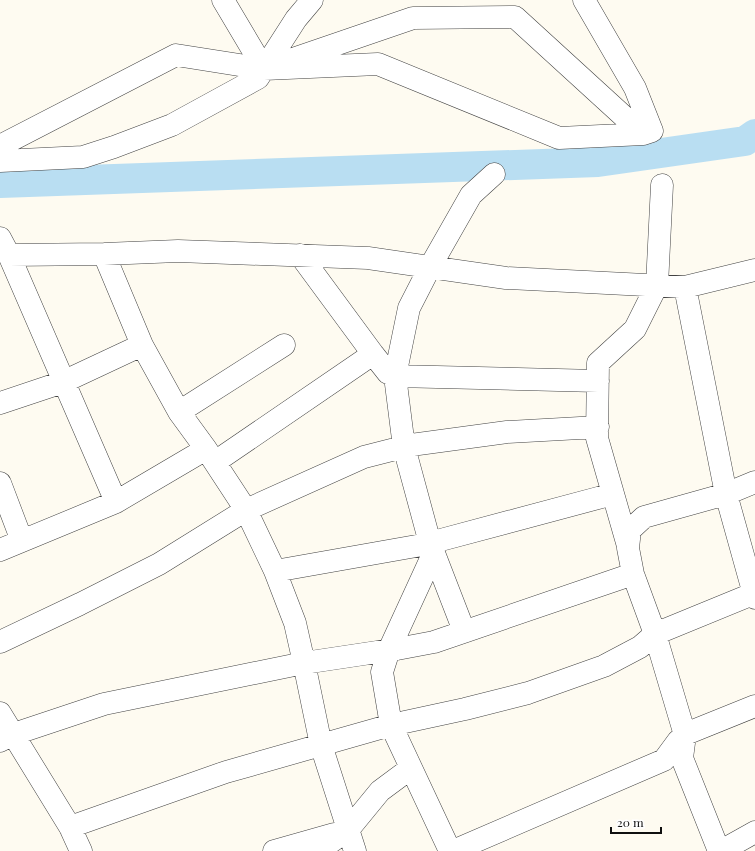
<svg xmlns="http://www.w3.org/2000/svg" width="755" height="851" viewBox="0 0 755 851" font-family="'Playfair Display',serif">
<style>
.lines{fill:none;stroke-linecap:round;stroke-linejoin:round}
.river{stroke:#b9def2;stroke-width:30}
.minor-casing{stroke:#424242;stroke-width:23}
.minor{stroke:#fff;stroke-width:22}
</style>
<rect width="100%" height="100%" fill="#fefbf1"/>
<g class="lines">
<path class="river" d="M 0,183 L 598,162 L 745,141 L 755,134"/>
<g class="minor-casing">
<path id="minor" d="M 223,0 L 264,69
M 584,0 L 635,88 L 652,131 L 643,134
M 0,146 L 176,55 L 264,69 L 378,64 L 559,138 L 643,134 L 515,17 L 413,18 L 264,69
M 0,161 L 83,157 L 114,147 L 172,125 L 258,78 L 296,19 L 312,0
M 0,238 L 9,255 L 116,502
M 104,254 L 142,345 L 179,412 L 206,449 L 246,510 L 275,571 L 295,623 L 304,663 L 321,745 L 355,851
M 9,255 L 104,254 L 178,251 L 368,258 L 506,278 L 685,287 L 755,270
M 300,255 L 373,354 L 388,373 L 395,376 L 598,381
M 685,287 L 726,494 L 755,598
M 0,403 L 63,382 L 142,345
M 179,412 L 284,345
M 215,462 L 373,354
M 0,483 L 22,541
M 628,546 L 597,438 L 598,363 L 635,329 L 657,285 L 662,185
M 0,550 L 116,502 L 206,449
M 434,552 L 389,650 L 382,672 L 391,725 L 450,851
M 275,571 L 422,545 L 613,494
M 464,631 L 430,543 L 404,447 L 395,376 L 409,308 L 430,267 L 471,195 L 494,174
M 0,642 L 80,604 L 159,564 L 246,510 L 364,457 L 411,445 L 507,432 L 598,427
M 0,713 L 70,827 L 81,851
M 0,741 L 14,734 L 104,704 L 304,663 L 397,649 L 434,642 L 633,574
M 70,827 L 226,772 L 391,725 L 465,709 L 528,693 L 604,666 L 640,647 L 655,634 L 755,593
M 274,851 L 334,834
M 318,851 L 348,830 L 380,791 L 411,768
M 453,851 L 664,760 L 678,741 L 688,733 L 755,706
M 719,851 L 682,758 L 685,735 L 655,634 L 633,574 L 628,548 L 630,530 L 644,517 L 726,494 L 755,482
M 721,851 L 755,832"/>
</g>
<use href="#minor" class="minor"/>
</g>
<path d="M611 827v6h50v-6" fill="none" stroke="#0f0f0f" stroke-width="2"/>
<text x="617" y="827" font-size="12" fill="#0f0f0f" stroke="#ffffff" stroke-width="3" paint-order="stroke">20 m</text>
</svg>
